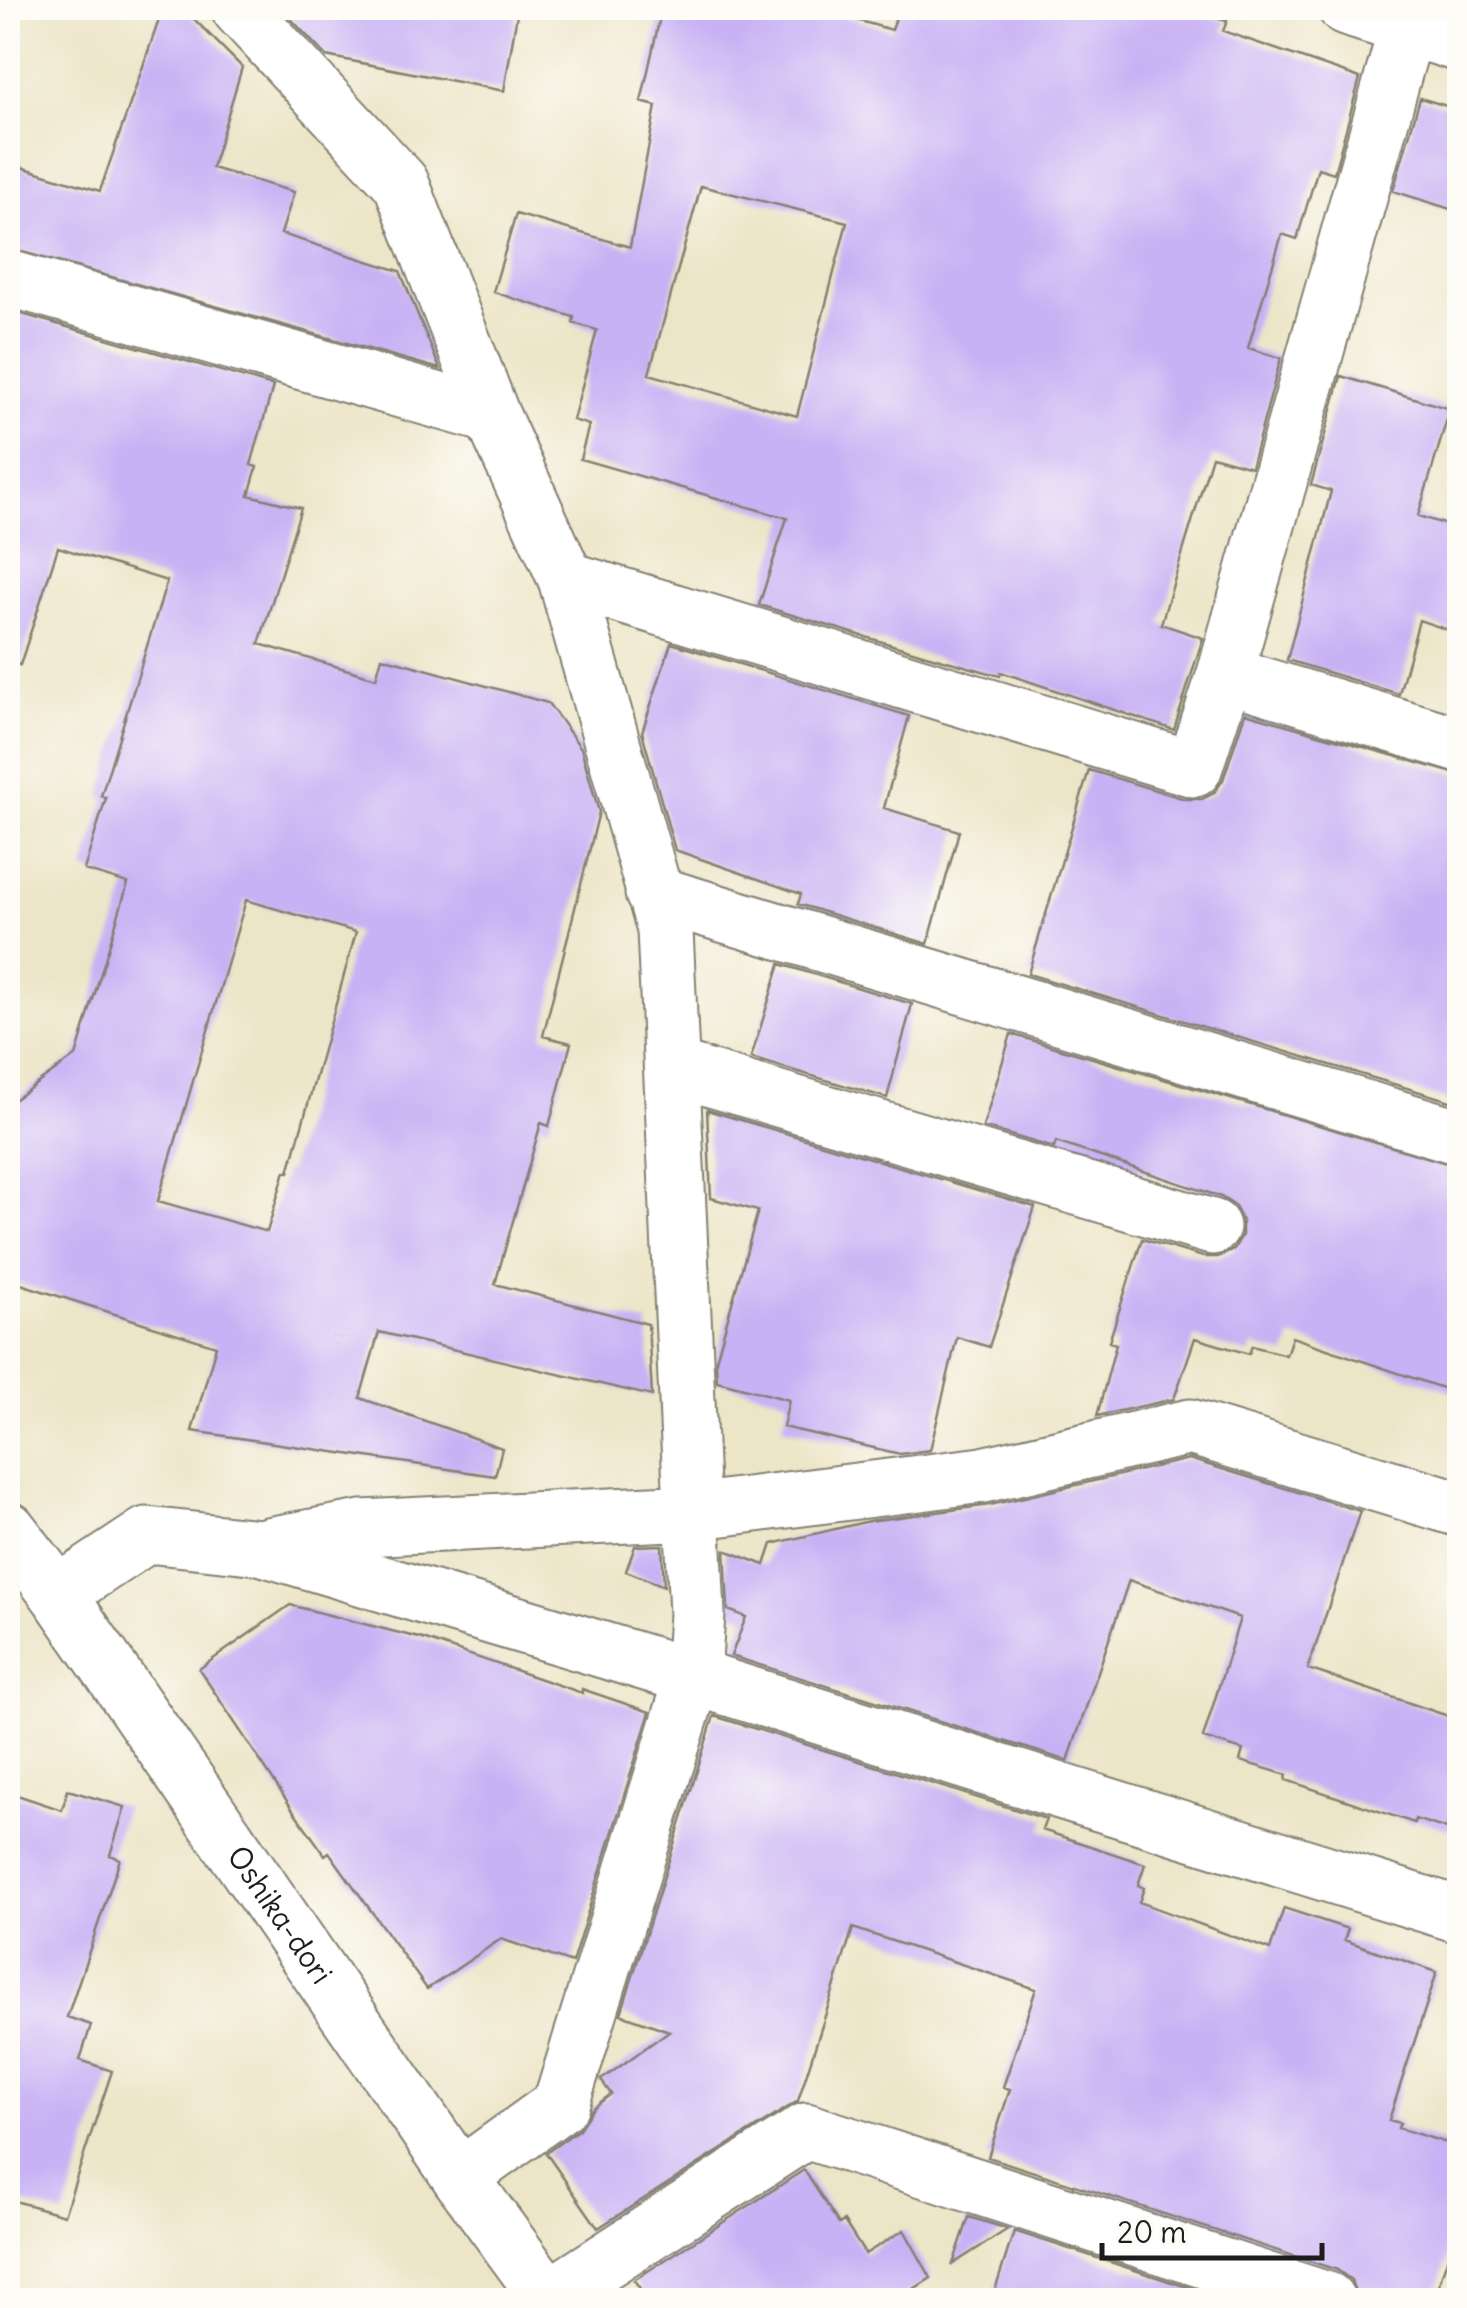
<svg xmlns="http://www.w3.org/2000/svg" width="1467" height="2308" viewBox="0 0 1467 2308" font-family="Delius,sans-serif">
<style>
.building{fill:#c8b1f4;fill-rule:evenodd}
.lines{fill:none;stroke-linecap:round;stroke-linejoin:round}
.minor-casing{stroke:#848072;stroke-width:59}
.tertiary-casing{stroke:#848072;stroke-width:59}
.minor{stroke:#fff;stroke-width:55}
.tertiary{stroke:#fff;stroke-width:55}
.labels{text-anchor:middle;stroke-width:8;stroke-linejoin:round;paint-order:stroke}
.street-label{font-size:30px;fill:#1c1c1c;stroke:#fdfcf7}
</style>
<rect width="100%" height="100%" fill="#fdfcf7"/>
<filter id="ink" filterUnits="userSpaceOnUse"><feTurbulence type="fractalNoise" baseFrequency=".01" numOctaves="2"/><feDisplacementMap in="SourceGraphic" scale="20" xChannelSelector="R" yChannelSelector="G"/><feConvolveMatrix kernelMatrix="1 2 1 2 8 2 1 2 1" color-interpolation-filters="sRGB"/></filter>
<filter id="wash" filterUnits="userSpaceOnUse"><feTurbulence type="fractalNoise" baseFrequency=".0048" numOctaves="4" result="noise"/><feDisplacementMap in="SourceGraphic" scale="40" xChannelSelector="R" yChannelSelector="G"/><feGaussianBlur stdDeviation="2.25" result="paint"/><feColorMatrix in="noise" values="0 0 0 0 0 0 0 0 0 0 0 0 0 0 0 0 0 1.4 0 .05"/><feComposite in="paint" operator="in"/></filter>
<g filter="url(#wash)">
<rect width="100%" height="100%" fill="#ede5c8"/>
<g id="blocks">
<path class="building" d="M 163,8 L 183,8 L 242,67 L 212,168 L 294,192 L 281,234 L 400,271 L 440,369 L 8,248 L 8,163 L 100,191 Z
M 281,8 L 518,8 L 504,91 L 326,56 Z
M 662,8 L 813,8 L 892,30 L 899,8 L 1179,8 L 1227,21 L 1223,31 L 1360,78 L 1334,173 L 1318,168 L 1297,239 L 1282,234 L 1248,348 L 1281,358 L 1251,467 L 1212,456 L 1161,624 L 1203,638 L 1174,730 L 1001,672 L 1000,676 L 926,655 L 759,605 L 787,518 L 580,459 L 589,425 L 573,420 L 597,330 L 573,323 L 574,317 L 493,292 L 516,214 L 630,247 L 656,106 L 641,102 ZM 701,186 L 847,222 L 797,416 L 649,374 Z
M 1420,98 L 1460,110 L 1460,212 L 1393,191 Z
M 8,310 L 273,386 L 251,465 L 257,467 L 249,495 L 301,508 L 259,644 L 376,678 L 382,657 L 548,703 L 581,748 L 599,812 L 543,1036 L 571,1043 L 549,1126 L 541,1123 L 495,1284 L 648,1324 L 652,1396 L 379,1332 L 360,1398 L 502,1448 L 495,1476 L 192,1431 L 216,1346 L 8,1280 L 8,1104 L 76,1056 L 128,883 L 84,870 L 106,798 L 101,796 L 167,581 L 58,547 L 20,665 L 8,663 ZM 246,900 L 356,932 L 289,1172 L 285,1171 L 267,1232 L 158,1201 Z
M 1341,376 L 1450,409 L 1418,516 L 1460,529 L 1460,634 L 1419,620 L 1399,694 L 1287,660 L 1331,491 L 1311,485 Z
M 671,643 L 909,716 L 884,808 L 959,831 L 928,944 L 798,904 L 801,894 L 675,850 L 642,732 Z
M 1245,713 L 1460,775 L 1460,1104 L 1028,974 L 1089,770 L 1185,799 L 1202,799 L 1214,793 L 1223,780 Z
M 780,964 L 912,1004 L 887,1098 L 751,1058 Z
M 1011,1034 L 1460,1167 L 1460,1394 L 1292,1337 L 1286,1355 L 1252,1346 L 1249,1354 L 1195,1338 L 1174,1399 L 1097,1416 L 1116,1344 L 1109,1342 L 1142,1239 L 1203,1257 L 1218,1257 L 1234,1249 L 1242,1235 L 1242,1221 L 1235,1206 L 1221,1197 L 1056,1142 L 1054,1148 L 983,1127 Z
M 707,1110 L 1035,1207 L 989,1347 L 957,1337 L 930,1450 L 900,1454 L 783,1427 L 789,1400 L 717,1381 L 716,1360 L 758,1211 L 711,1198 Z
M 1189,1459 L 1360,1511 L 1308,1669 L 1460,1720 L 1460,1833 L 1415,1819 L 1414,1823 L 1286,1780 L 1287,1775 L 1240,1761 L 1243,1750 L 1203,1738 L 1240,1618 L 1129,1580 L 1068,1761 L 731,1656 L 746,1617 L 728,1610 L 725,1550 L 765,1565 L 772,1544 L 869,1521 L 990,1505 Z
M 662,1545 L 664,1586 L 626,1571 L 635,1546 Z
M 290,1605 L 423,1639 L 582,1693 L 582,1689 L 650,1712 L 572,1963 L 501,1939 L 427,1989 L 329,1852 L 325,1855 L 293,1810 L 199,1669 Z
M 714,1716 L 1046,1819 L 1042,1830 L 1145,1864 L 1138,1885 L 1144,1888 L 1139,1902 L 1270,1950 L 1284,1908 L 1348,1929 L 1344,1940 L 1437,1972 L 1389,2120 L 1400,2123 L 1398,2128 L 1460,2147 L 1460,2218 L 1434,2300 L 1357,2300 L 1351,2280 L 1337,2270 L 988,2157 L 1010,2089 L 1003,2087 L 1036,1989 L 853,1928 L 798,2101 L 598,2228 L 546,2153 L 579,2129 L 593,2108 L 611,2094 L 601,2080 L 669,2031 L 621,2014 Z
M 68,1790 L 125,1807 L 110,1855 L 120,1859 L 67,2017 L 91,2025 L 80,2060 L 112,2071 L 64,2215 L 8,2199 L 8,1792 L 62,1810 Z
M 804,2170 L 839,2224 L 844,2221 L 865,2254 L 904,2230 L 931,2278 L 896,2300 L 648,2300 L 634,2280 Z
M 969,2217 L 1008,2229 L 953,2264 Z
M 1014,2231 L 1227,2300 L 992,2300 Z"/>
</g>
</g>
<g filter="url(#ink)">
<use href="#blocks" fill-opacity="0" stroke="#848072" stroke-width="2.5"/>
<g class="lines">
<g class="minor-casing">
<path id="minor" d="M 239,8 L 401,183 L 492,416 L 566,579 L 665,930 L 697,1614 L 693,1677 L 561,2104 L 460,2177
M 1346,8 L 1460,44
M 8,278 L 492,416
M 566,579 L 1194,769 L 1225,674 L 1407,27
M 1225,674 L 1460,745
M 653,893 L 1460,1137
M 674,1068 L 1212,1227
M 268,1545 L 362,1528 L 692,1512 L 983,1475 L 1190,1427 L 1460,1509
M 58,1594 L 147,1535 L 260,1547 L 693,1677 L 1460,1915
M 548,2298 L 806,2131 L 1327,2300"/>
</g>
<g class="tertiary-casing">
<g id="tertiary">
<path id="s1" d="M 8,1529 L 58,1594 L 460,2177 L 550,2300"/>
</g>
</g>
<use href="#minor" class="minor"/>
<use href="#tertiary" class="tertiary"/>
</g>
</g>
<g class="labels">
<g class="street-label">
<text dy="10" stroke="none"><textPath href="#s1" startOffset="472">Oshika-dori</textPath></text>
</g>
</g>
<rect width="1467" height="2308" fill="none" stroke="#fdfcf7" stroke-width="40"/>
<path d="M1102 2243v15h220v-15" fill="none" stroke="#1c1c1c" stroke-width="5"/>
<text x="1117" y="2243" font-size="30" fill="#1c1c1c" stroke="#fdfcf7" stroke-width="8" paint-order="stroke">20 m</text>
</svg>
